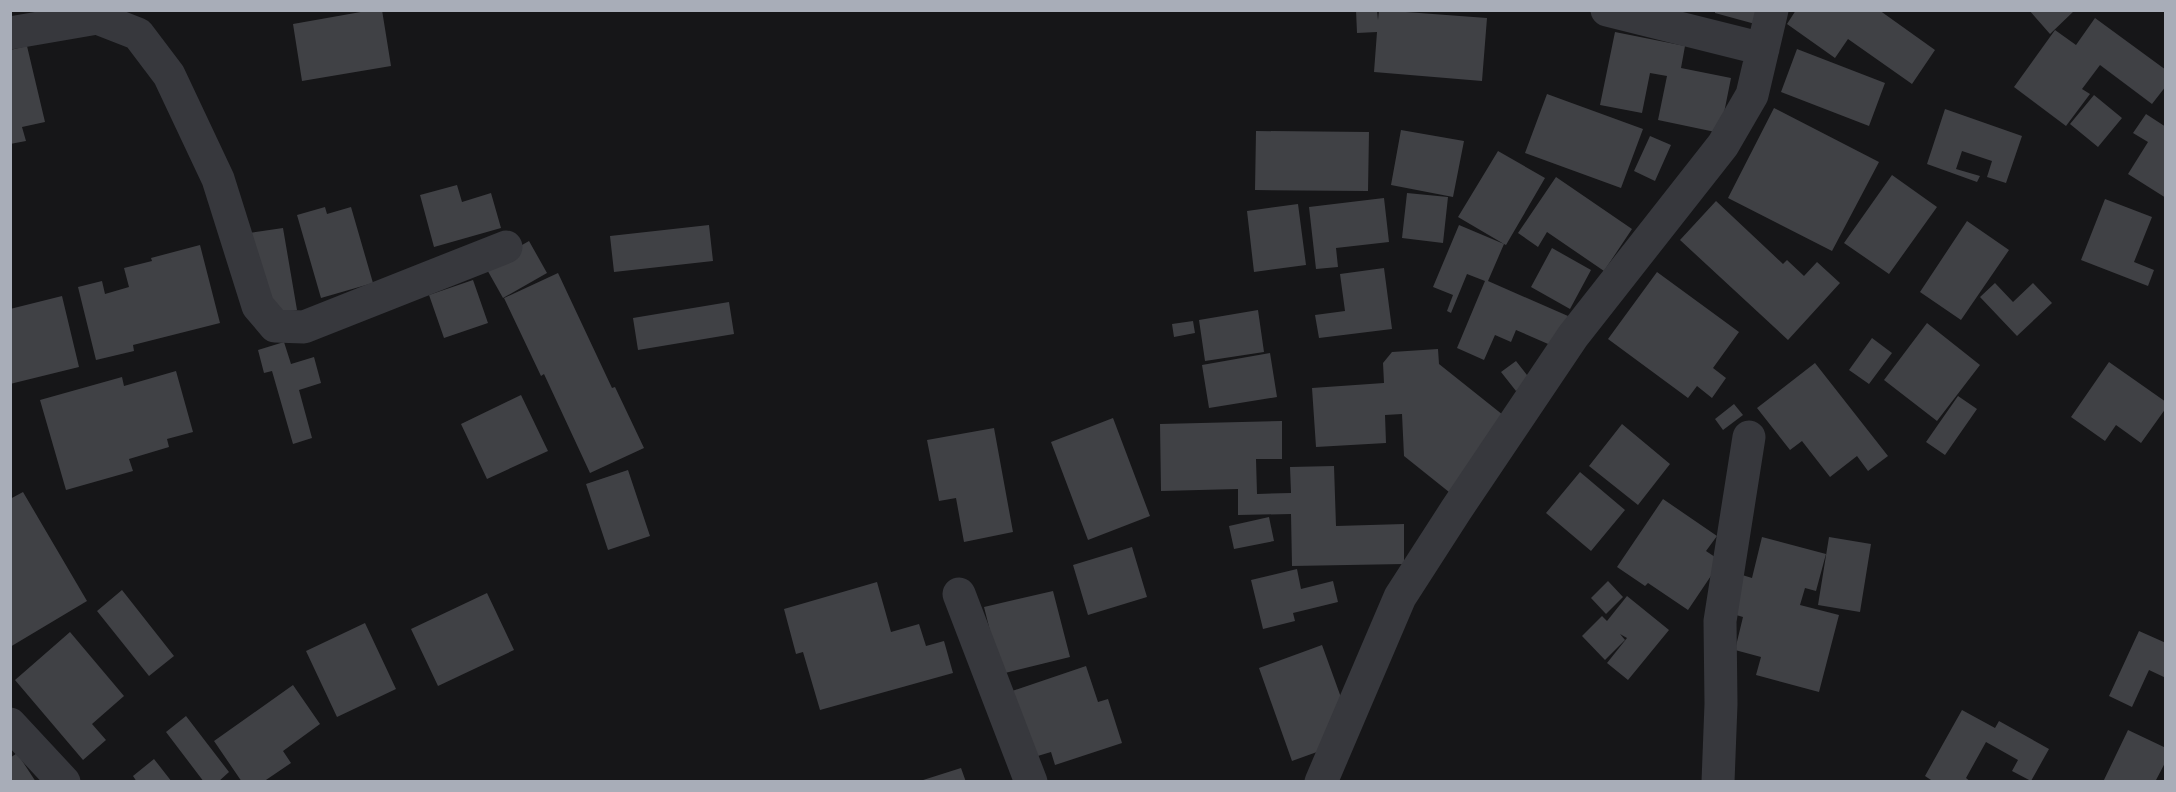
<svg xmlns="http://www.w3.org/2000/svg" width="2176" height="792" viewBox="0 0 2176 792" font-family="'Work Sans',sans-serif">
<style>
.building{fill:#404145}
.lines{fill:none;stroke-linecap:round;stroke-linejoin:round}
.minor{stroke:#37383d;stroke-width:33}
</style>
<rect width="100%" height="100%" fill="#161618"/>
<path class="building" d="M 372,10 L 382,10 L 391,66 L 302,81 L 293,24 Z
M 1356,10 L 1377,10 L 1378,20 L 1379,10 L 1487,18 L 1482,81 L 1374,72 L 1377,32 L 1357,33 Z
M 1715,10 L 1770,10 L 1766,27 L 1715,13 Z
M 1796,10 L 1879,10 L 1935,50 L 1912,84 L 1848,39 L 1835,58 L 1787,24 Z
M 2029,10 L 2075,10 L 2050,34 Z
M 2095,18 L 2166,70 L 2166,86 L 2152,104 L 2100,65 L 2082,89 L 2090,94 L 2066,126 L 2014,87 L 2055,30 L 2076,45 Z
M 1615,32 L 1685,46 L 1681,68 L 1731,78 L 1720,133 L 1658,120 L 1667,76 L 1650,73 L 1642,113 L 1600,105 Z
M 27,46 L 45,122 L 22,127 L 26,141 L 10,144 L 10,50 Z
M 1797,49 L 1885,83 L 1869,126 L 1781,92 Z
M 1547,94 L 1643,129 L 1621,188 L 1525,153 Z
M 2094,95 L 2122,118 L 2098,147 L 2070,124 Z
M 1774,108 L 1879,162 L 1832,251 L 1728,198 Z
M 1945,109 L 2022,136 L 2006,183 L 1987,177 L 1992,161 L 1962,151 L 1956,169 L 1980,176 L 1977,182 L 1927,164 Z
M 2146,114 L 2166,127 L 2166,198 L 2128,174 L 2148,142 L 2133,133 Z
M 1401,130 L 1464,141 L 1453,197 L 1391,185 Z
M 1256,131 L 1369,132 L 1368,191 L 1255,190 Z
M 1650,136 L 1671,145 L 1655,181 L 1634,171 Z
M 1498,151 L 1545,178 L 1506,245 L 1504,244 L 1488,281 L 1568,316 L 1555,347 L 1516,330 L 1511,342 L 1495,335 L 1484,360 L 1457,348 L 1485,281 L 1467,274 L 1451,313 L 1447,311 L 1453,295 L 1433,287 L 1459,225 L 1504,244 L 1458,217 Z
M 1892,175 L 1937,207 L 1889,274 L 1844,243 Z
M 1556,177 L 1632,229 L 1604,271 L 1547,232 L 1538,247 L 1518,233 Z
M 457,185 L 462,202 L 491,193 L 501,228 L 434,247 L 420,195 Z
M 1407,193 L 1448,197 L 1443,243 L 1402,238 Z
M 1384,198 L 1389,242 L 1336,248 L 1338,267 L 1316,269 L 1309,207 Z
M 2105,199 L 2152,217 L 2134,262 L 2154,270 L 2148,286 L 2081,260 Z
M 1716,201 L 1783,264 L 1787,260 L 1804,276 L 1817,262 L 1840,283 L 1788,340 L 1680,240 Z
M 1298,204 L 1306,265 L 1254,272 L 1247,211 Z
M 325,207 L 327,214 L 351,207 L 373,283 L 321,298 L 297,215 Z
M 1967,221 L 2009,250 L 1961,320 L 1920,292 Z
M 709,225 L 713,261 L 614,272 L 610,236 Z
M 283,228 L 297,310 L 256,317 L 242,234 Z
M 529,241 L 547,273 L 503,298 L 485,266 Z
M 200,245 L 220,323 L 133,345 L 134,351 L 96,360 L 78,287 L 102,281 L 105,294 L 129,287 L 124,268 L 152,261 L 151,258 Z
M 1552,248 L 1591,270 L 1570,309 L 1531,287 Z
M 1384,268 L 1392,329 L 1319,338 L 1315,315 L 1345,311 L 1340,274 Z
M 1657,272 L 1739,332 L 1713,368 L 1726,378 L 1712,398 L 1697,386 L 1688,398 L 1608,339 Z
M 558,273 L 612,388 L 615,387 L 644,448 L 590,473 L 544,374 L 541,376 L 504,298 Z
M 473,280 L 488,323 L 444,338 L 429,295 Z
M 1995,283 L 2013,302 L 2033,283 L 2052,303 L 2017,336 L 1980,297 Z
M 62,296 L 79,367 L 10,384 L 10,309 Z
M 729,302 L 734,334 L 638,350 L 633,318 Z
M 1258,310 L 1264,352 L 1205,361 L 1199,320 Z
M 1193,321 L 1195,333 L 1174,337 L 1172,324 Z
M 1927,323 L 1980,365 L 1937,421 L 1884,380 Z
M 1872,338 L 1892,353 L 1869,384 L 1849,370 Z
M 284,342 L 291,364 L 314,357 L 321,383 L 299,390 L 312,438 L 293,444 L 272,371 L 264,373 L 258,350 Z
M 1438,349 L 1439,364 L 1503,415 L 1449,492 L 1404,456 L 1402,414 L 1385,415 L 1386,443 L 1316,447 L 1312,388 L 1384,383 L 1383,363 L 1392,352 Z
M 1270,353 L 1277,397 L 1209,408 L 1202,365 Z
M 1516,361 L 1531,380 L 1516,391 L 1501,372 Z
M 2109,362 L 2166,402 L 2166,408 L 2141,443 L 2116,425 L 2105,441 L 2071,417 Z
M 1815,363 L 1888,456 L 1868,471 L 1857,456 L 1830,477 L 1802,441 L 1790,450 L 1757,408 Z
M 176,371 L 193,432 L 167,439 L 169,447 L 129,459 L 133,471 L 66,490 L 40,400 L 122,377 L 124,386 Z
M 521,395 L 548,451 L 487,479 L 461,424 Z
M 1958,396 L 1977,409 L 1945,455 L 1926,442 Z
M 1734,404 L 1743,415 L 1723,430 L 1715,419 Z
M 1113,418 L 1150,516 L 1088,540 L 1051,442 Z
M 1282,421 L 1282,459 L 1256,459 L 1257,494 L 1291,493 L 1290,467 L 1334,466 L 1336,526 L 1404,524 L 1404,564 L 1292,566 L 1291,514 L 1238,515 L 1238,489 L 1161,491 L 1160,424 Z
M 1622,424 L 1670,464 L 1638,505 L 1589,466 Z
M 994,428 L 1013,532 L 964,542 L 956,498 L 939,501 L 927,440 Z
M 628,470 L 650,536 L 608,550 L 586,484 Z
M 1580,472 L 1625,510 L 1591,551 L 1546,513 Z
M 23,492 L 87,601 L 10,647 L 10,499 Z
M 1663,499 L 1717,536 L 1706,551 L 1721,561 L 1688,610 L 1648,583 L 1645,586 L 1617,567 Z
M 1269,517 L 1274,541 L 1234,549 L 1229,526 Z
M 1762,537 L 1826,554 L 1816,591 L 1805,588 L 1800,605 L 1839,615 L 1819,692 L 1756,675 L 1761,657 L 1735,650 L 1743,617 L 1729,613 L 1739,574 L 1752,578 Z
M 1829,537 L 1871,544 L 1860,612 L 1818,605 Z
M 1132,547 L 1147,597 L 1088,615 L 1073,565 Z
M 1297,569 L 1301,589 L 1333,581 L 1338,602 L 1293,613 L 1295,621 L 1263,629 L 1251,580 Z
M 1608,581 L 1623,597 L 1606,614 L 1591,598 Z
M 877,582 L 891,632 L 919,624 L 926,646 L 944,641 L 953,673 L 820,710 L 803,652 L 796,654 L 784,609 Z
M 122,590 L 174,656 L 149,676 L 97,611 Z
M 1053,591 L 1070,657 L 1001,674 L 984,607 Z
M 487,593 L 514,650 L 438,686 L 411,629 Z
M 1627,596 L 1669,630 L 1628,680 L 1607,663 L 1627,638 L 1620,634 L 1625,640 L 1605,660 L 1582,636 L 1602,616 L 1607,621 Z
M 365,623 L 396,689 L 337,717 L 306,651 Z
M 2139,631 L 2166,643 L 2166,678 L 2149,670 L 2132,707 L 2109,696 Z
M 70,632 L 124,696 L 92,724 L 106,740 L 83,760 L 15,680 Z
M 1322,645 L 1347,714 L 1339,744 L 1292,761 L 1259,668 Z
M 1086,666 L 1098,702 L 1108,699 L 1122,743 L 1055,765 L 1051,752 L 1031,758 L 1009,692 Z
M 293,685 L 320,724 L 283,751 L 291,763 L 263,782 L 242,782 L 214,741 Z
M 1962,710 L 1995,728 L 1999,721 L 2049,749 L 2031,781 L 2012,771 L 2018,760 L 1986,742 L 1966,778 L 1971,782 L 1934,782 L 1925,776 Z
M 186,716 L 229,772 L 218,782 L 204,782 L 166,732 Z
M 2128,730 L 2166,748 L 2166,761 L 2155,782 L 2103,782 Z
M 17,753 L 36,782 L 10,782 L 10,758 Z
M 154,759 L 172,782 L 137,782 L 133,776 Z
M 961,768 L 966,782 L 921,782 L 920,781 Z"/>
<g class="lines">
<path class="minor" d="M 1607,10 L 1763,49
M 10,33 L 97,18 L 138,34 L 169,75 L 218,179 L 258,306 L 275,326 L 304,327 L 506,247
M 959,594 L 1031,782
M 10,724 L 64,782
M 1321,782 L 1400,597 L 1456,510 L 1573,336 L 1723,145 L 1752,95 L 1772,10
M 1718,782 L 1721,704 L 1720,621 L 1749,437"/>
</g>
<rect width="2176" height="792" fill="none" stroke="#a8adb8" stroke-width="24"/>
</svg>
